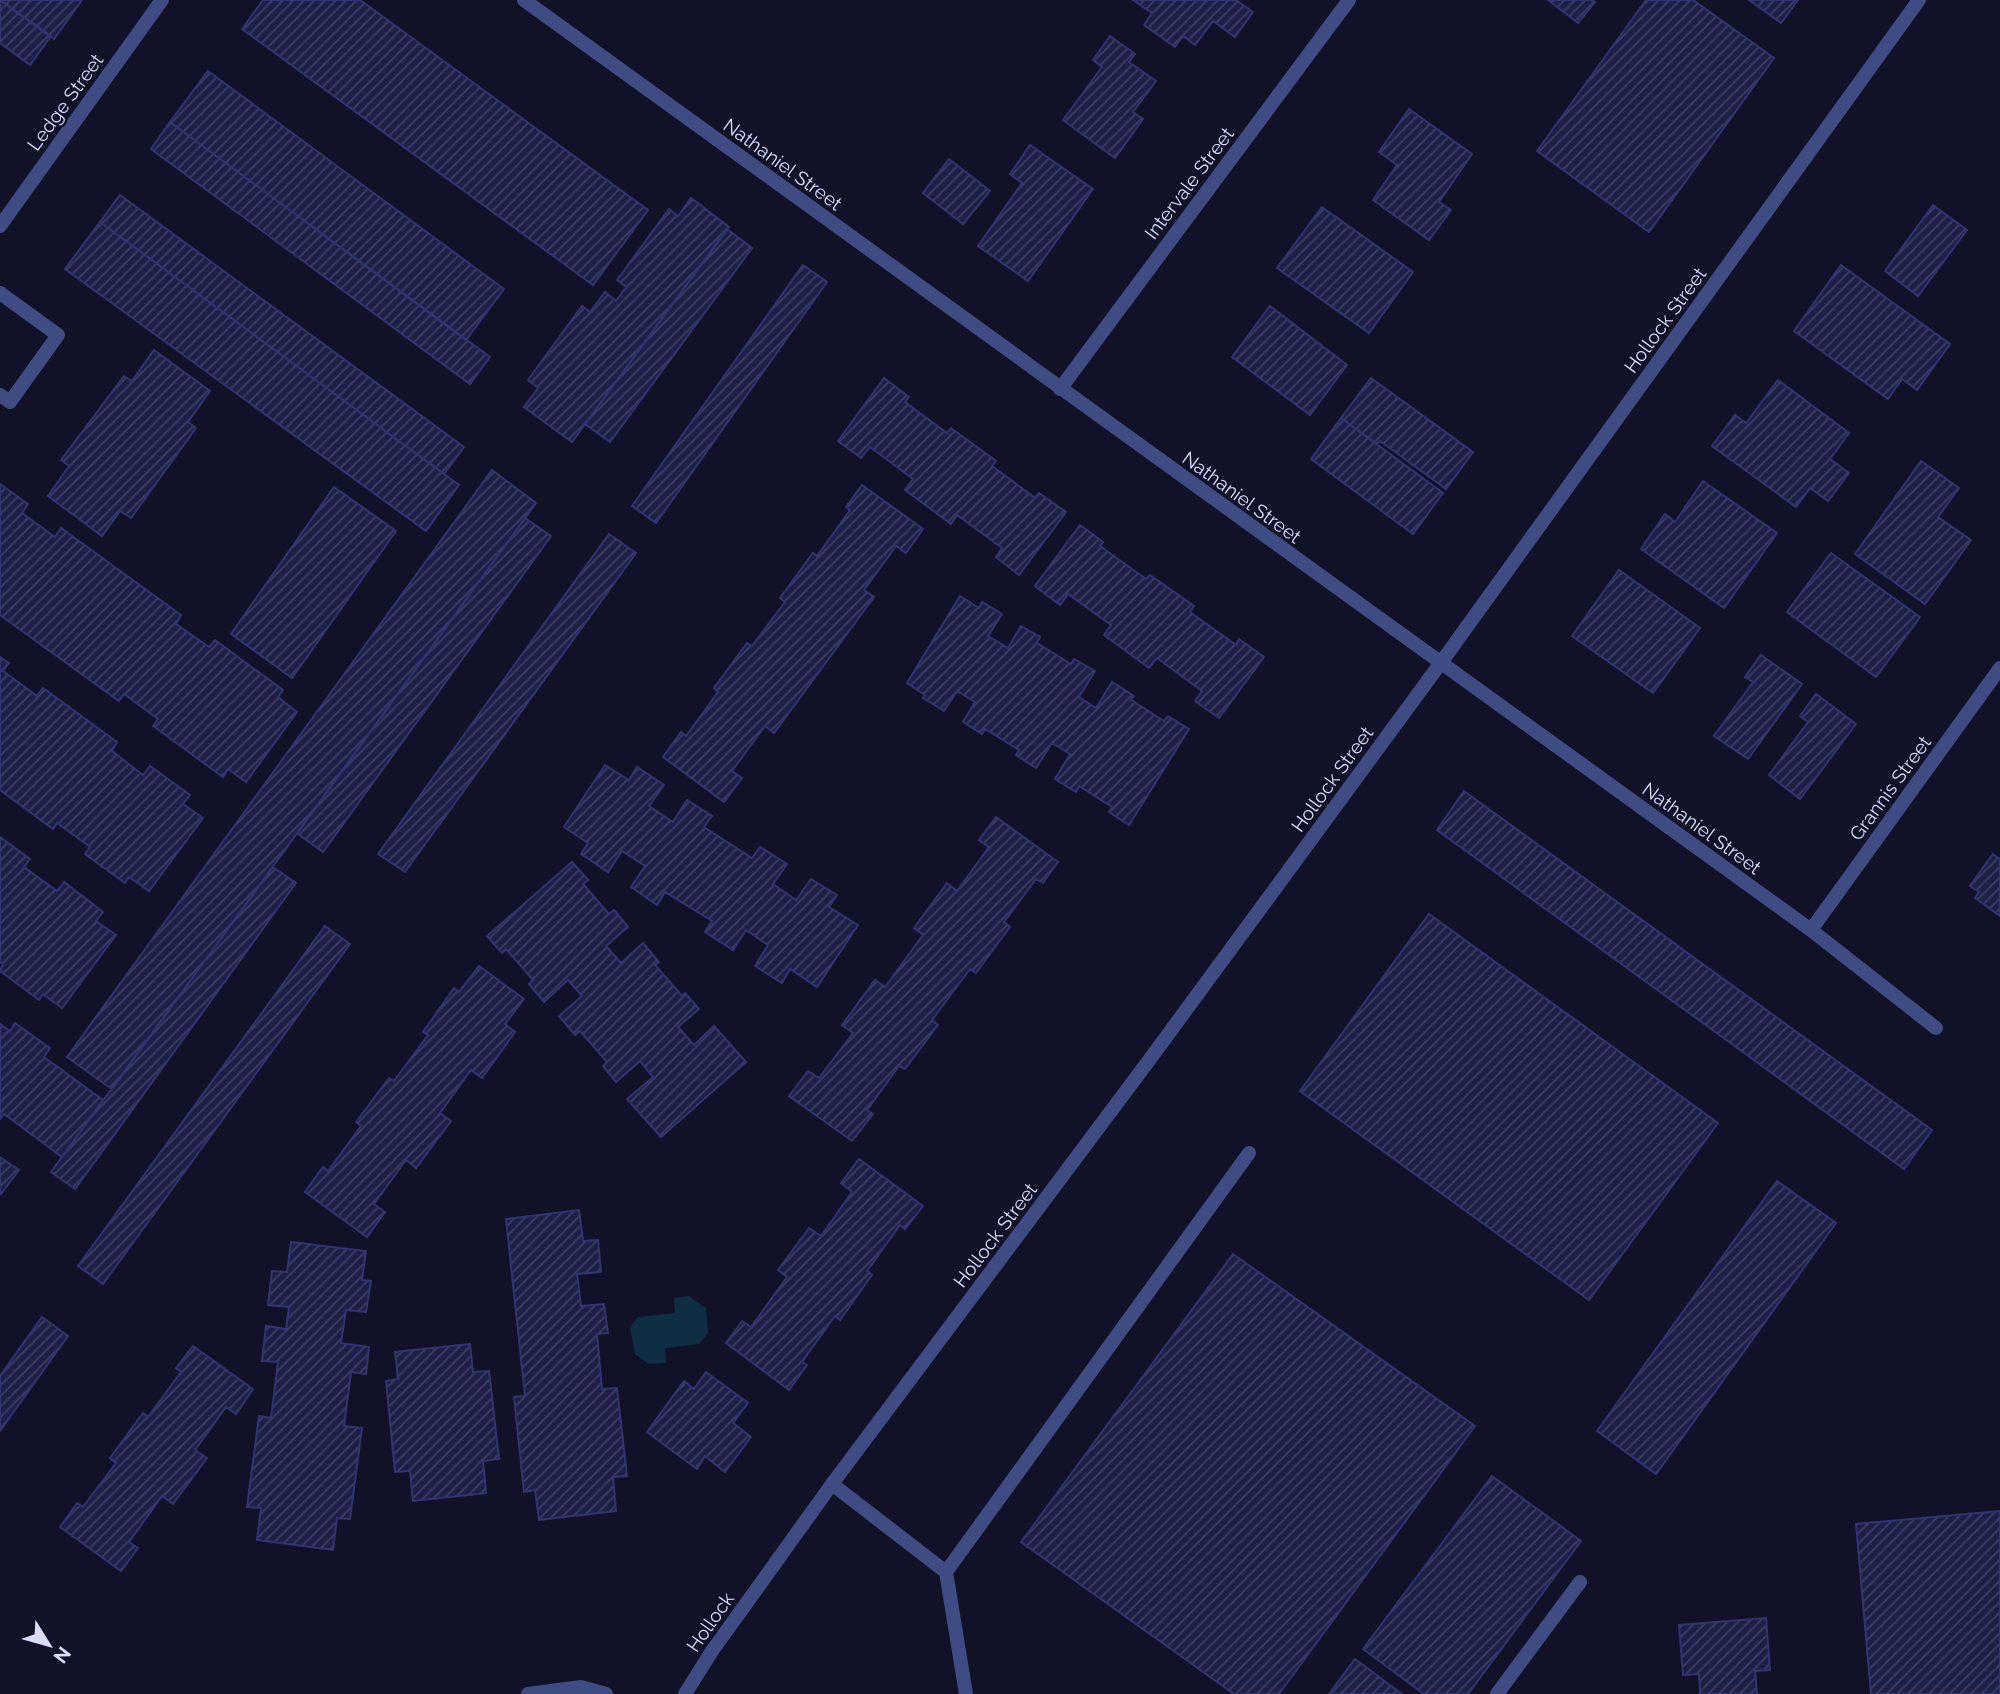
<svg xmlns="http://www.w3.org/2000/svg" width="2000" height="1694" viewBox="0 0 2000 1694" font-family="Raleway,sans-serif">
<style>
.water{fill:#0d2e43}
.building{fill:url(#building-hatch);stroke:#313472;stroke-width:2}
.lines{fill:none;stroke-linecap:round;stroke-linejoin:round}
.lane{stroke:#3e4c83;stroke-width:14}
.street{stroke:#3e4c83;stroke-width:14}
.labels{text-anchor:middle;stroke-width:5;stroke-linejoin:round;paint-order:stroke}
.street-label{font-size:19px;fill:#d8ddfd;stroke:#111227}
</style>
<defs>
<pattern id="building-hatch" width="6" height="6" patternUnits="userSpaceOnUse" patternTransform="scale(1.75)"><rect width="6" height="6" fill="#1d1f47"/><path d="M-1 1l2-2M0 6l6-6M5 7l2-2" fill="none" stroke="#3d3f62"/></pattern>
</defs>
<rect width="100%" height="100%" fill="#111227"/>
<path class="water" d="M 689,1296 L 706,1308 L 708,1333 L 699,1344 L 665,1348 L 666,1363 L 649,1364 L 635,1354 L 630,1327 L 638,1317 L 675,1313 L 674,1298 Z"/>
<path class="building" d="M 0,0 L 51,36 L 30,65 L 0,43 Z
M 0,0 L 82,0 L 54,39 Z
M 263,0 L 360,0 L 648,210 L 593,285 L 242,29 Z
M 1133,0 L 1236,0 L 1253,12 L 1235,37 L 1213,21 L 1195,45 L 1183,36 L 1175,47 L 1144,25 L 1152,13 Z
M 1548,0 L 1592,0 L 1595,2 L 1578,23 Z
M 1646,0 L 1693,0 L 1774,58 L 1649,232 L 1537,151 Z
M 1749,0 L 1798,0 L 1781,23 Z
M 1110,36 L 1135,54 L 1129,62 L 1156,81 L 1133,112 L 1143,119 L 1115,158 L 1063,120 L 1102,67 L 1093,60 Z
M 208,71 L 504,289 L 466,340 L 170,122 Z
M 1409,109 L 1472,154 L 1439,202 L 1451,210 L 1429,240 L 1373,200 L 1397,165 L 1379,152 Z
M 170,122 L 490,357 L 470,384 L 151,149 Z
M 1030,145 L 1093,189 L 1028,281 L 978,246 L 1022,183 L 1010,174 Z
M 949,159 L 990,191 L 963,224 L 923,193 Z
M 120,195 L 464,447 L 444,474 L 100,222 Z
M 691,198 L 729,227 L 572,442 L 524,407 L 538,388 L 528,380 L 582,306 L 590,312 L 605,292 L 616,301 L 626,287 L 617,280 L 669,209 L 678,216 Z
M 1933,205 L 1967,230 L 1918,296 L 1885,271 Z
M 1322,207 L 1413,272 L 1369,333 L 1277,268 Z
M 100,222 L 459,485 L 426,531 L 65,269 Z
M 727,229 L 752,248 L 610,442 L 585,424 Z
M 803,265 L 827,282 L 656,523 L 632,506 Z
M 1841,265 L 1950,344 L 1917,390 L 1902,379 L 1888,399 L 1794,331 Z
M 1270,306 L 1347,365 L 1310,415 L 1232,357 Z
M 154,350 L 210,391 L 188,422 L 196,428 L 131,518 L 120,511 L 102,536 L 48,496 L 69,466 L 61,460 L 124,376 L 132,381 Z
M 884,378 L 909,397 L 905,402 L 947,433 L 951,428 L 996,461 L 992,466 L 1035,498 L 1039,493 L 1066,512 L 1019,575 L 996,557 L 1002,548 L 957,515 L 951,524 L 905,490 L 913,479 L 870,447 L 861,458 L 838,441 Z
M 1371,378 L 1473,452 L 1446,489 L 1380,441 L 1377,444 L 1341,418 Z
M 1778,380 L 1849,433 L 1830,459 L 1849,473 L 1828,501 L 1810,488 L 1796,507 L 1712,446 L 1735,415 L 1746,423 Z
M 1341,418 L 1443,493 L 1413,534 L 1311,459 Z
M 1921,461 L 1959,488 L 1938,517 L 1971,540 L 1925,604 L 1855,554 Z
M 492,470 L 536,503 L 112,1089 L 67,1057 Z
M 1703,481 L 1777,533 L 1724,608 L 1641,549 L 1665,514 L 1675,522 Z
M 0,484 L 28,504 L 22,513 L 55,537 L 61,528 L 181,615 L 176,624 L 209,647 L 215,640 L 283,690 L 278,697 L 297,712 L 246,782 L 228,769 L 223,777 L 153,726 L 158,719 L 124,694 L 119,701 L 0,615 Z
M 862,485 L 923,529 L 906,553 L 896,546 L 864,590 L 874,597 L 774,733 L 765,726 L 732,771 L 742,778 L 724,802 L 663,757 L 681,732 L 686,736 L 718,692 L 714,688 L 747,643 L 752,646 L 785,602 L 780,598 L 813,553 L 817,556 L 850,510 L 846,507 Z
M 334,487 L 396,531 L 292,678 L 231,634 Z
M 525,518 L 551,536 L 323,852 L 297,833 Z
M 1080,525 L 1103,542 L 1100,546 L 1146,579 L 1150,575 L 1194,606 L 1190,612 L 1236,645 L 1239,639 L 1264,657 L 1219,718 L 1195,701 L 1202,691 L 1157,658 L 1149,668 L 1104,635 L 1111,625 L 1068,594 L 1060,605 L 1035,586 Z
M 609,534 L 636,553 L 405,872 L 378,854 Z
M 1831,553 L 1920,617 L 1876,677 L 1787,612 Z
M 1619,570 L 1700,628 L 1653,693 L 1572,636 Z
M 960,596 L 979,608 L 982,602 L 1002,614 L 988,636 L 1008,648 L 1021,626 L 1040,637 L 1037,643 L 1071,664 L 1074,659 L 1095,671 L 1079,697 L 1096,708 L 1112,682 L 1134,696 L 1131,700 L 1164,721 L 1168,716 L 1189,729 L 1129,825 L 1109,812 L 1112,807 L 1079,786 L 1076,792 L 1055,779 L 1070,754 L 1052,743 L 1036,768 L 1016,755 L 1019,750 L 985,729 L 982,734 L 963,722 L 975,702 L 957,691 L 944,711 L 923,698 L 925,695 L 907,683 Z
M 1761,655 L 1802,684 L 1748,759 L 1714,736 L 1753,682 L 1745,677 Z
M 0,657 L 9,663 L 3,671 L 37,696 L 43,688 L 117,742 L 112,751 L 143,775 L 150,766 L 190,795 L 183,804 L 203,818 L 149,891 L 129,877 L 125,883 L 85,854 L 90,847 L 57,823 L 53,829 L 0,790 Z
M 1816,694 L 1856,724 L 1800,799 L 1769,775 L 1808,722 L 1800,716 Z
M 605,765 L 629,780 L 637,767 L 664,785 L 649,806 L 673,822 L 687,800 L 712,816 L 704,827 L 752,858 L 760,847 L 787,864 L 773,884 L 796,900 L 811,879 L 837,895 L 829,907 L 858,925 L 817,987 L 790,969 L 782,983 L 755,966 L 768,945 L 746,930 L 733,950 L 705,932 L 712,921 L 665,892 L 657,905 L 631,887 L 645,866 L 622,851 L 608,872 L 581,854 L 588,843 L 564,827 Z
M 1464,791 L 1932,1130 L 1904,1169 L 1437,830 Z
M 996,817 L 1058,862 L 1043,883 L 1036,879 L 1004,922 L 1010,927 L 976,973 L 970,969 L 932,1020 L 938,1025 L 905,1069 L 899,1066 L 867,1110 L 873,1114 L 852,1141 L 789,1096 L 808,1071 L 819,1078 L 853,1033 L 842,1025 L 875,980 L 885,987 L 923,935 L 914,928 L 947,883 L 957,891 L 989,847 L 979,840 Z
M 0,837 L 30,859 L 24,867 L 57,891 L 64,882 L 103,912 L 96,921 L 116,935 L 62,1008 L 43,994 L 39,1000 L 0,971 L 3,964 L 0,962 Z
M 1993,854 L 2000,859 L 2000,916 L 1975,898 L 1979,892 L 1970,886 Z
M 572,862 L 588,880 L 583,884 L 609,914 L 614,910 L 628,927 L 606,946 L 621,963 L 643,943 L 659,962 L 655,965 L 682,996 L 685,993 L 699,1009 L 678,1027 L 694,1045 L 714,1026 L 746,1062 L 661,1137 L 627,1099 L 653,1077 L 640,1061 L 616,1082 L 603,1066 L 607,1062 L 580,1031 L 575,1035 L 559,1016 L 582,996 L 568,980 L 544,1002 L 529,984 L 533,980 L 506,949 L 502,953 L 487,936 Z
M 273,867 L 296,883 L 75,1189 L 51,1172 Z
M 1429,914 L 1718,1123 L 1589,1300 L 1300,1091 Z
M 325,926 L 350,944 L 103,1284 L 78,1266 Z
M 479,966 L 524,999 L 505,1024 L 515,1032 L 482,1078 L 471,1070 L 440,1113 L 451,1121 L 416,1168 L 406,1160 L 374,1204 L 385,1212 L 367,1237 L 305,1192 L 323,1167 L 328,1171 L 361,1126 L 356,1122 L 389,1078 L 394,1081 L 428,1035 L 423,1032 L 454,988 L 459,992 Z
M 15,1023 L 50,1048 L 44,1057 L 103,1100 L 62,1157 L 4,1114 L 0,1119 L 0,1024 L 10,1031 Z
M 0,1157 L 19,1170 L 1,1194 L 0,1193 Z
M 859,1159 L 923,1206 L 905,1229 L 900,1225 L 867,1271 L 872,1275 L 840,1320 L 835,1316 L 802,1362 L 807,1365 L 789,1390 L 726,1343 L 742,1321 L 751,1327 L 787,1277 L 778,1270 L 809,1228 L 821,1236 L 852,1192 L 841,1183 Z
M 1777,1181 L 1836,1223 L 1656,1474 L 1597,1431 Z
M 579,1210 L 583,1241 L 598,1240 L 601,1272 L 577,1274 L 581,1306 L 604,1304 L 608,1333 L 597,1334 L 602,1389 L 617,1388 L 627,1476 L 613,1477 L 616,1511 L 539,1520 L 535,1490 L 524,1492 L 514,1397 L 525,1396 L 506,1219 Z
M 291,1242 L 366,1251 L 362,1280 L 371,1281 L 366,1312 L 346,1310 L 341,1343 L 369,1347 L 366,1374 L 351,1372 L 344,1426 L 362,1428 L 350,1519 L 337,1518 L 333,1550 L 257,1540 L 261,1508 L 247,1507 L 259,1416 L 271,1418 L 278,1362 L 262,1361 L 266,1326 L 286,1329 L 289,1307 L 268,1305 L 272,1271 L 287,1272 Z
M 1233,1254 L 1475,1426 L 1279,1694 L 1234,1694 L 1021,1542 Z
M 42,1317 L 68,1336 L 0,1431 L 0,1376 Z
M 470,1344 L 473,1372 L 489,1371 L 499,1459 L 483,1461 L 486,1493 L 413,1501 L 410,1471 L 395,1472 L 386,1381 L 398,1379 L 395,1352 Z
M 193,1346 L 253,1389 L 236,1414 L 226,1407 L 195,1450 L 207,1458 L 173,1504 L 162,1496 L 129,1542 L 138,1548 L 121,1571 L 60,1527 L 77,1503 L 83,1507 L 116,1463 L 110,1458 L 143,1413 L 148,1417 L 181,1372 L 176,1368 Z
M 706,1372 L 748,1403 L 733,1423 L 751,1437 L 725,1472 L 705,1456 L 697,1469 L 647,1432 L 684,1381 L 694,1389 Z
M 1492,1476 L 1581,1541 L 1468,1694 L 1424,1694 L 1363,1649 Z
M 2000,1511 L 2000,1694 L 1871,1694 L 1856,1524 Z
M 1766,1618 L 1770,1670 L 1755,1671 L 1757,1694 L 1700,1694 L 1699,1674 L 1683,1675 L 1679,1625 Z
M 1355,1659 L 1402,1694 L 1329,1694 Z"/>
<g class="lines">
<path class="lane" d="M 0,293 L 58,335 L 10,402 L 0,395
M 832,1484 L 946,1572 L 966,1694
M 946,1572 L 1249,1153
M 528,1694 L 581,1687 L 606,1694
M 1497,1694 L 1580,1582"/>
<path class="street" d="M 524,0 L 1811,930 L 1936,1028
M 0,226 L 162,0
M 1060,389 L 1349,0
M 1811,930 L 2000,668
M 685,1694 L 712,1651 L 832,1484 L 1150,1059 L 1440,664 L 1919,0"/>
</g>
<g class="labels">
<g class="street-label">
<text transform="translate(65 102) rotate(-54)" y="7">Ledge Street</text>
<text transform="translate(783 164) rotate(36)" y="7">Nathaniel Street</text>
<text transform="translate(1189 183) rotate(-53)" y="7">Intervale Street</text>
<text transform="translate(1665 320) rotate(-54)" y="7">Hollock Street</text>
<text transform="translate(1242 497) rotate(36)" y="7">Nathaniel Street</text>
<text transform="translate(1332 779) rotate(-54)" y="7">Hollock Street</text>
<text transform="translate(1890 788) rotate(-54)" y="7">Grannis Street</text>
<text transform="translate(1702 828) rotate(36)" y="7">Nathaniel Street</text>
<text transform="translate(995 1235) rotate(-53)" y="7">Hollock Street</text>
<text transform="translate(710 1622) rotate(-55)" y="7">Hollock</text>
</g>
</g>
<g transform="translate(49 1645) rotate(127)" stroke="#111227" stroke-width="5" paint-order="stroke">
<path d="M0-5L12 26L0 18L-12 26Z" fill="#d8ddfd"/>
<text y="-10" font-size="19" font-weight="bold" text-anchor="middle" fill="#d8ddfd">N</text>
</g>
</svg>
